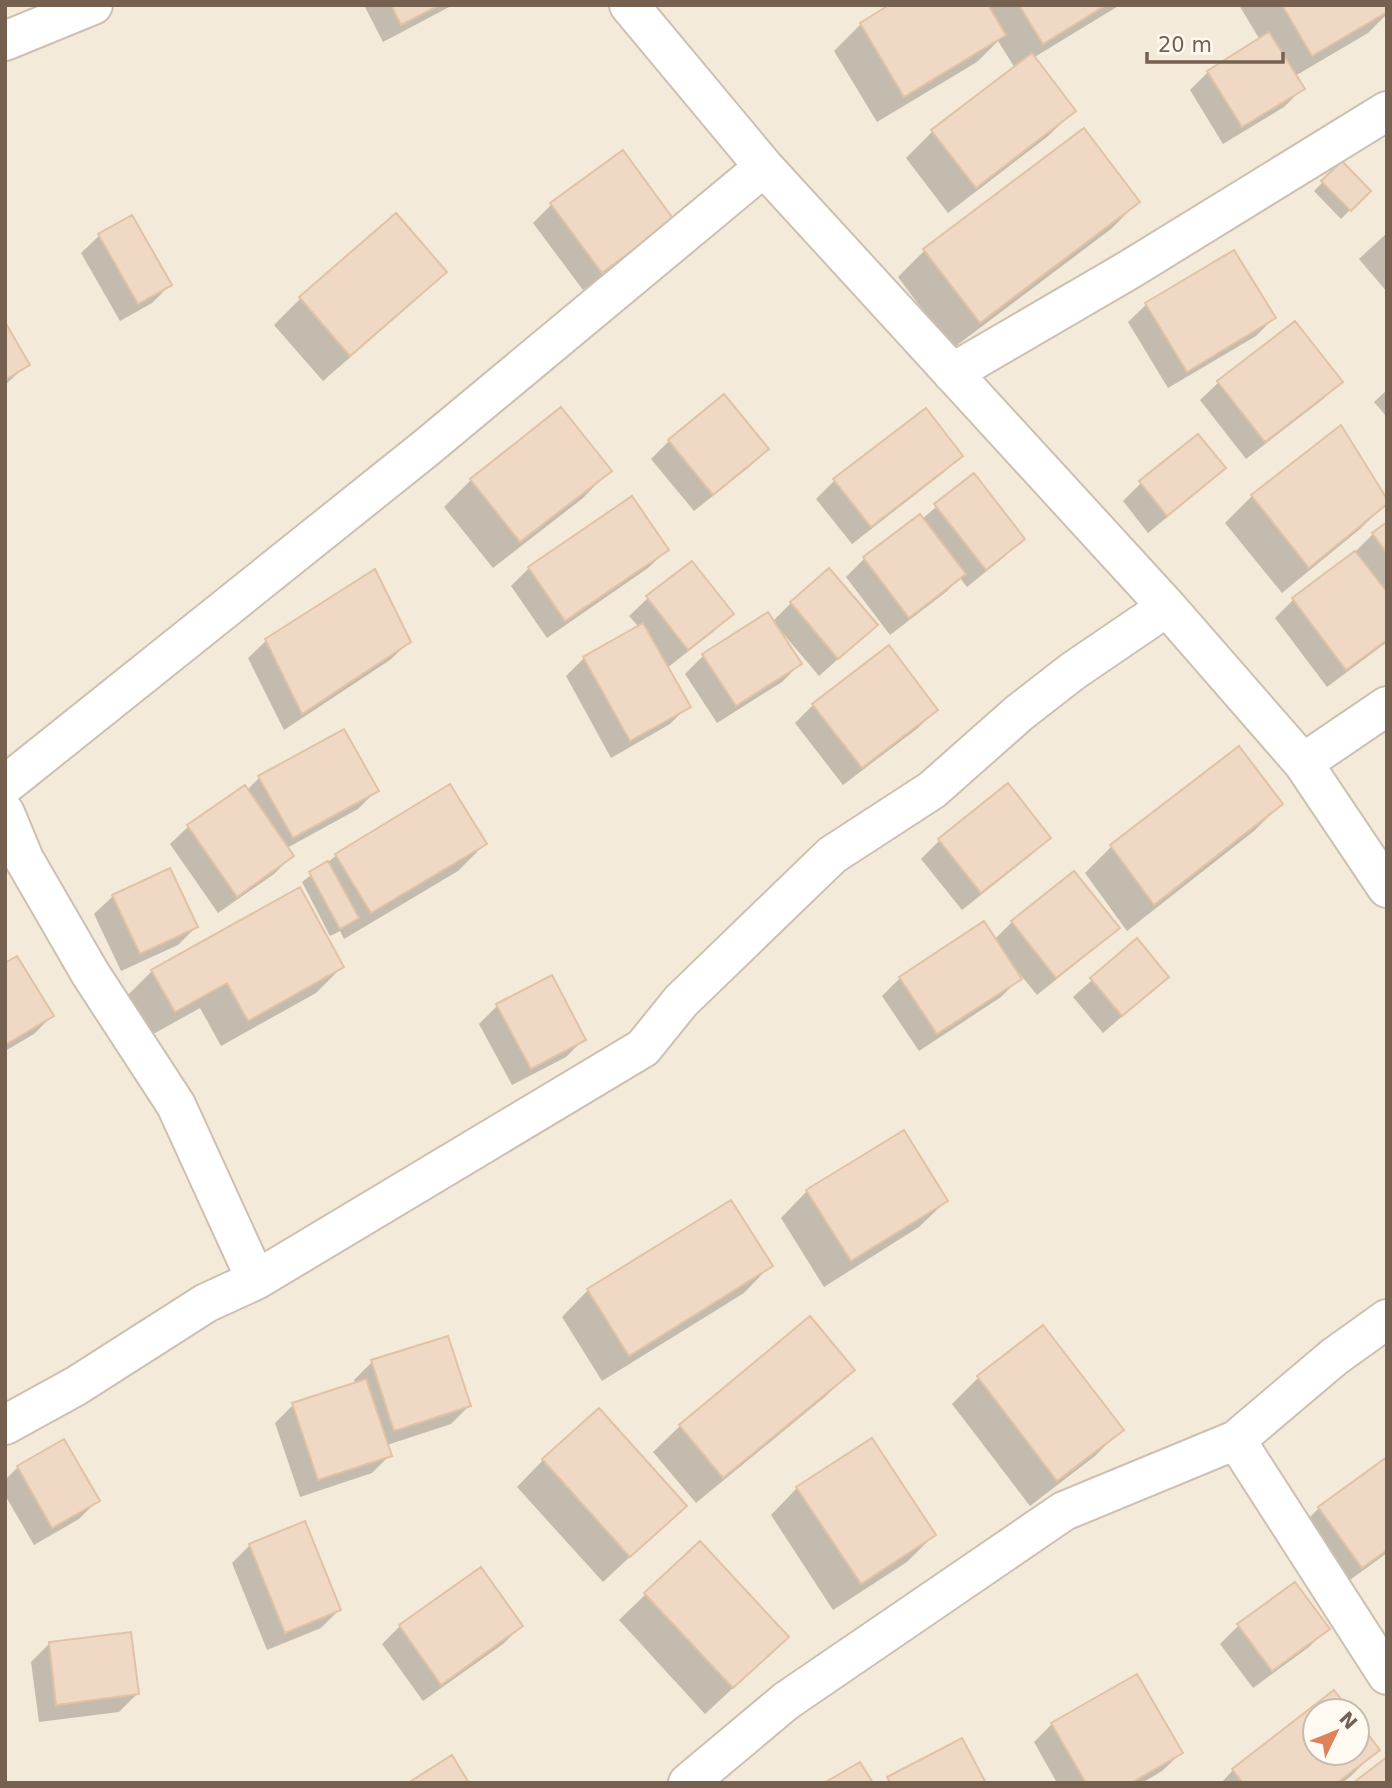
<svg xmlns="http://www.w3.org/2000/svg" width="1392" height="1788" viewBox="0 0 1392 1788" font-family="'DejaVu Sans',sans-serif">
<style>
.residential{fill:#f3eada;fill-rule:evenodd}
.shadow{fill:#0003}
.building{fill:#efd9c4;stroke:#e1c2a5;stroke-width:2}
.lines{fill:none;stroke-linecap:round;stroke-linejoin:round}
.street-casing{stroke:#cec0b1;stroke-width:42}
.street{stroke:#fff;stroke-width:38}
</style>
<rect width="100%" height="100%" fill="#fcf7eb"/>
<path class="residential" d="M 5,5 L 1387,5 L 1387,1783 L 5,1783 ZM 1315,1711 L 1357,1711 L 1357,1753 L 1315,1753 Z"/>
<path class="shadow" d="M 364,5 L 453,5 L 383,42 Z
M 892,5 L 1120,5 L 1033,58 L 1074,111 L 1047,137 L 948,213 L 906,158 L 932,132 L 1015,68 L 998,41 L 977,62 L 877,122 L 834,51 L 861,24 Z
M 1239,5 L 1387,5 L 1387,14 L 1368,33 L 1295,76 L 1302,89 L 1284,107 L 1223,144 L 1190,90 L 1208,72 L 1260,40 Z
M 1083,131 L 1138,202 L 1111,229 L 952,349 L 898,277 L 924,251 Z
M 1342,163 L 1369,191 L 1341,219 L 1314,191 Z
M 551,205 L 653,238 L 583,290 L 533,223 Z
M 1387,233 L 1387,292 L 1359,259 Z
M 100,235 L 170,285 L 152,303 L 120,321 L 81,253 Z
M 445,271 L 418,298 L 323,381 L 274,325 L 301,298 Z
M 1147,304 L 1274,318 L 1256,336 L 1168,388 L 1128,322 Z
M 5,326 L 28,364 L 5,385 Z
M 1219,382 L 1340,382 L 1322,400 L 1246,459 L 1200,400 Z
M 1387,390 L 1387,417 L 1374,402 Z
M 1340,428 L 1387,502 L 1360,529 L 1282,593 L 1225,523 L 1252,496 Z
M 669,441 L 767,449 L 749,467 L 694,511 L 651,459 Z
M 961,455 L 943,473 L 852,544 L 816,499 L 834,481 Z
M 1223,468 L 1205,486 L 1148,533 L 1123,501 L 1141,483 Z
M 609,471 L 583,498 L 493,568 L 444,507 L 471,480 Z
M 973,476 L 1022,539 L 1004,557 L 967,587 L 960,578 L 946,592 L 890,635 L 846,577 L 864,559 L 919,516 L 922,519 Z
M 1387,524 L 1387,642 L 1327,687 L 1275,618 L 1293,600 L 1355,552 L 1373,534 Z
M 667,550 L 648,568 L 547,638 L 511,586 L 529,568 Z
M 648,598 L 731,614 L 713,632 L 667,668 L 688,706 L 670,724 L 611,758 L 566,676 L 584,658 L 639,627 L 629,616 Z
M 791,603 L 876,625 L 819,676 L 781,631 L 779,632 L 800,664 L 782,682 L 717,723 L 685,674 L 703,656 L 768,614 L 773,621 Z
M 267,640 L 409,642 L 390,660 L 284,730 L 248,658 Z
M 813,705 L 936,710 L 918,728 L 843,785 L 795,723 Z
M 259,778 L 376,791 L 358,809 L 287,848 L 292,856 L 274,874 L 218,913 L 170,844 L 189,826 L 246,791 Z
M 1007,786 L 1048,838 L 1030,856 L 962,910 L 921,859 L 939,841 Z
M 1281,804 L 1254,831 L 1127,931 L 1085,873 L 1112,846 Z
M 485,844 L 458,871 L 344,939 L 340,931 L 330,936 L 302,882 L 337,855 Z
M 1074,873 L 1117,927 L 1099,945 L 1037,995 L 1015,968 L 1013,969 L 1019,979 L 1001,997 L 919,1051 L 882,996 L 900,978 L 994,940 L 1012,922 Z
M 113,896 L 196,927 L 178,945 L 121,971 L 94,914 Z
M 1136,941 L 1167,977 L 1103,1033 L 1073,997 Z
M 5,965 L 52,1016 L 34,1034 L 5,1051 Z
M 342,967 L 316,993 L 221,1046 L 200,1008 L 148,1037 L 125,998 L 152,971 Z
M 497,1006 L 584,1039 L 566,1057 L 512,1085 L 479,1024 Z
M 807,1191 L 946,1201 L 919,1227 L 824,1287 L 781,1218 Z
M 770,1266 L 744,1293 L 602,1381 L 562,1317 L 588,1290 Z
M 1043,1327 L 1121,1430 L 1095,1456 L 1030,1506 L 952,1404 L 978,1378 Z
M 372,1362 L 469,1406 L 451,1424 L 387,1445 L 390,1455 L 372,1473 L 300,1497 L 275,1423 L 293,1405 L 355,1385 L 354,1380 Z
M 852,1370 L 826,1396 L 696,1503 L 653,1452 L 680,1426 Z
M 64,1441 L 97,1501 L 79,1519 L 34,1545 L 5,1495 L 5,1480 L 18,1467 Z
M 1387,1459 L 1387,1553 L 1343,1585 L 1301,1526 L 1319,1508 Z
M 543,1460 L 684,1506 L 603,1582 L 517,1487 Z
M 797,1488 L 934,1535 L 907,1562 L 833,1610 L 771,1515 Z
M 250,1545 L 339,1610 L 321,1628 L 267,1650 L 232,1563 Z
M 1294,1584 L 1327,1629 L 1309,1647 L 1253,1688 L 1220,1644 L 1238,1626 Z
M 646,1594 L 760,1663 L 705,1714 L 619,1620 Z
M 400,1626 L 521,1626 L 503,1644 L 423,1701 L 382,1644 Z
M 50,1643 L 137,1694 L 119,1712 L 39,1722 L 31,1662 Z
M 1334,1692 L 1348,1711 L 1315,1711 L 1315,1753 L 1357,1753 L 1357,1723 L 1377,1750 L 1351,1776 L 1342,1783 L 1221,1783 L 1233,1770 Z
M 1052,1724 L 1181,1753 L 1162,1771 L 1142,1783 L 1057,1783 L 1034,1742 Z"/>
<path class="building" d="M 391,5 L 440,5 L 401,25 Z
M 889,5 L 988,5 L 1006,35 L 904,97 L 860,23 Z
M 1019,5 L 1106,5 L 1043,44 Z
M 1282,5 L 1387,5 L 1387,12 L 1312,56 Z
M 1269,32 L 1305,89 L 1242,127 L 1207,71 Z
M 1032,53 L 1076,111 L 976,188 L 931,130 Z
M 1084,128 L 1140,202 L 980,323 L 923,249 Z
M 623,150 L 674,220 L 602,273 L 550,203 Z
M 1342,161 L 1371,191 L 1351,211 L 1321,181 Z
M 396,213 L 447,272 L 350,356 L 299,297 Z
M 132,215 L 172,285 L 138,304 L 98,234 Z
M 1234,250 L 1276,318 L 1187,372 L 1145,303 Z
M 1295,321 L 1343,382 L 1265,442 L 1217,381 Z
M 5,322 L 30,365 L 5,380 Z
M 724,394 L 769,449 L 713,495 L 668,440 Z
M 561,407 L 612,471 L 520,542 L 470,479 Z
M 926,408 L 963,456 L 871,527 L 833,479 Z
M 1341,425 L 1387,499 L 1387,504 L 1309,568 L 1251,495 Z
M 1198,434 L 1226,468 L 1167,516 L 1139,481 Z
M 974,473 L 1025,539 L 986,570 L 934,504 Z
M 632,496 L 669,550 L 565,621 L 528,567 Z
M 920,514 L 966,574 L 909,618 L 863,557 Z
M 1387,522 L 1387,553 L 1372,533 Z
M 1355,551 L 1387,592 L 1387,640 L 1346,670 L 1292,598 Z
M 692,561 L 734,614 L 688,650 L 646,596 Z
M 829,568 L 878,625 L 838,659 L 790,602 Z
M 375,569 L 411,642 L 302,714 L 265,639 Z
M 768,612 L 802,664 L 736,706 L 702,654 Z
M 643,623 L 691,707 L 630,741 L 583,657 Z
M 889,645 L 938,710 L 862,768 L 812,704 Z
M 344,729 L 379,791 L 293,838 L 258,776 Z
M 1239,746 L 1283,804 L 1154,905 L 1110,845 Z
M 1008,783 L 1051,838 L 981,893 L 938,839 Z
M 450,784 L 487,844 L 371,913 L 335,854 Z
M 245,785 L 294,856 L 237,897 L 187,825 Z
M 328,861 L 359,918 L 340,929 L 309,872 Z
M 170,868 L 198,927 L 140,954 L 112,895 Z
M 1074,871 L 1120,928 L 1056,978 L 1011,921 Z
M 300,887 L 344,967 L 248,1021 L 227,983 L 175,1012 L 151,970 Z
M 984,921 L 1022,979 L 937,1034 L 899,977 Z
M 1137,938 L 1169,977 L 1122,1016 L 1090,978 Z
M 17,956 L 54,1016 L 5,1045 L 5,963 Z
M 552,975 L 586,1040 L 531,1069 L 496,1004 Z
M 904,1130 L 948,1201 L 851,1261 L 806,1190 Z
M 731,1200 L 773,1266 L 629,1356 L 587,1289 Z
M 810,1316 L 855,1370 L 723,1478 L 679,1425 Z
M 1043,1325 L 1124,1430 L 1057,1481 L 977,1376 Z
M 448,1336 L 471,1406 L 394,1431 L 371,1360 Z
M 366,1379 L 392,1456 L 318,1480 L 292,1403 Z
M 599,1408 L 687,1506 L 630,1557 L 542,1459 Z
M 872,1438 L 936,1535 L 861,1584 L 796,1487 Z
M 64,1439 L 100,1501 L 52,1528 L 17,1466 Z
M 1387,1457 L 1387,1550 L 1362,1568 L 1318,1507 Z
M 305,1521 L 341,1610 L 285,1633 L 249,1544 Z
M 700,1541 L 789,1637 L 733,1688 L 644,1593 Z
M 481,1567 L 523,1626 L 441,1685 L 399,1625 Z
M 1295,1582 L 1330,1629 L 1272,1671 L 1237,1624 Z
M 131,1632 L 139,1694 L 56,1705 L 49,1642 Z
M 1137,1674 L 1183,1753 L 1131,1783 L 1086,1783 L 1051,1723 Z
M 1334,1690 L 1350,1711 L 1315,1711 L 1315,1753 L 1357,1753 L 1357,1720 L 1380,1750 L 1337,1783 L 1243,1783 L 1232,1769 Z
M 962,1738 L 986,1783 L 890,1783 L 887,1777 Z
M 452,1755 L 469,1783 L 408,1783 Z
M 1387,1757 L 1387,1783 L 1353,1783 Z
M 860,1762 L 873,1783 L 824,1783 Z"/>
<g class="lines">
<g class="street-casing">
<path id="street" d="M 629,5 L 764,167 L 1167,607 L 1303,763 L 1387,888
M 5,41 L 93,5
M 952,373 L 1132,268 L 1387,111
M 1303,763 L 1387,706
M 5,785 L 426,448 L 764,167
M 5,813 L 24,859 L 90,973 L 176,1105 L 256,1280
M 5,1425 L 76,1386 L 206,1303 L 256,1280 L 643,1048 L 681,1001 L 832,855 L 932,790 L 1019,713 L 1073,671 L 1167,607
M 1236,1440 L 1387,1675
M 688,1783 L 786,1701 L 1064,1511 L 1236,1440 L 1334,1357 L 1387,1319"/>
</g>
<use href="#street" class="street"/>
</g>
<rect width="1392" height="1788" fill="none" stroke="#76604f" stroke-width="14"/>
<g transform="translate(1336 1732) rotate(47)"><circle r="33" fill="#fefaf2" stroke="#c8bcb1" stroke-width="2"/>
<path d="M0-5L12 26L0 18L-12 26Z" fill="#dd8259"/>
<text y="-10" font-size="19" font-weight="bold" text-anchor="middle" fill="#76604f">N</text>
</g>
<path d="M1147 52v10h136v-10" fill="none" stroke="#76604f" stroke-width="3.5"/>
<text x="1158" y="52" font-size="21" fill="#76604f" stroke="#fefaf2" stroke-width="5" paint-order="stroke">20 m</text>
</svg>
